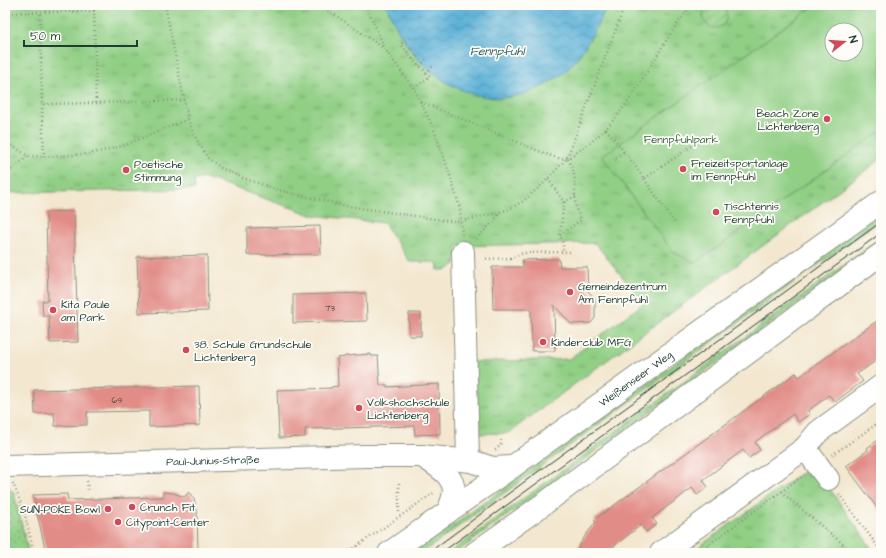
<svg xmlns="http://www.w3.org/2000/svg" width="886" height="558" viewBox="0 0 886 558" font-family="'Architects Daughter',sans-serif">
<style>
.grass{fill:url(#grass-dots);stroke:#58865c}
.park{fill:url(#park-tufts);stroke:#58865c;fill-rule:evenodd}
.garden{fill:url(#garden-furrows);stroke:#58865c}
.pitch{fill:#91cf85;stroke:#58865c;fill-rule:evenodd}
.water{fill:url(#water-waves);stroke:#3d7786}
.building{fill:#e28c87}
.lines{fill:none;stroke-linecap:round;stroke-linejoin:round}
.minor-casing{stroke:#899282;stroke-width:24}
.major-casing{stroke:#899282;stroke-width:24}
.path{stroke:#899282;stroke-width:2.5;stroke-dasharray:1 3;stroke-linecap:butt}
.minor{stroke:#fff;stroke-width:22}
.major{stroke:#fff;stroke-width:22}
.tram{stroke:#1f3d34;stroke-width:1}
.poi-dot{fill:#d1495b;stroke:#fdfcf7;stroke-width:1.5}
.labels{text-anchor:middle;stroke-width:3.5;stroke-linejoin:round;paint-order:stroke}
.number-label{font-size:9px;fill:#505149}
.poi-label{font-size:11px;fill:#1f3d34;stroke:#fdfcf7;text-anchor:start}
.park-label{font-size:11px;fill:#3c6248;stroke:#fdfcf7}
.street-label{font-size:11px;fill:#1f3d34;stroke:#fdfcf7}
.water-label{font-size:12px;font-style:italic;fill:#316065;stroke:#fdfcf7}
</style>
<defs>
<pattern id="grass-dots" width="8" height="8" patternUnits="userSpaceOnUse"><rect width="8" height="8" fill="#91cf85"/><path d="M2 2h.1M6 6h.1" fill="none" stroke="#76a96e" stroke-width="1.8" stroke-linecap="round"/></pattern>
<pattern id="park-tufts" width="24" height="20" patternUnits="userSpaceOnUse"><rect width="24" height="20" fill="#91cf85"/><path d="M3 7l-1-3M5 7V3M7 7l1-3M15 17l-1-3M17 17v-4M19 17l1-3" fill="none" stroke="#76a96e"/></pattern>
<pattern id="garden-furrows" width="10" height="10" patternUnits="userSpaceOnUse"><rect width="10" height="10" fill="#91cf85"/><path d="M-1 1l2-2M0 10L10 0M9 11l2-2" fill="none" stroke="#76a96e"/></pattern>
<pattern id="water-waves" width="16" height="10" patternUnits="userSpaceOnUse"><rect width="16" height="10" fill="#5bb1d7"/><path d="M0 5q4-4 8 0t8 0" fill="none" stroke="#4b91af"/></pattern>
</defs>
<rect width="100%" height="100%" fill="#fdfcf7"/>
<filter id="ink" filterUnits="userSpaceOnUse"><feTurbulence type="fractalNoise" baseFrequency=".025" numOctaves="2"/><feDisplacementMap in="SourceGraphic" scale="8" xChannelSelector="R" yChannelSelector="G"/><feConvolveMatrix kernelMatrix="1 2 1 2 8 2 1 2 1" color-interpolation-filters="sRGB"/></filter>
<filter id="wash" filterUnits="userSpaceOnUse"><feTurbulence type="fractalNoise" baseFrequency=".012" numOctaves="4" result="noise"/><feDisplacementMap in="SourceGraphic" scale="16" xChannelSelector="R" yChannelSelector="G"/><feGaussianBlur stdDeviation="0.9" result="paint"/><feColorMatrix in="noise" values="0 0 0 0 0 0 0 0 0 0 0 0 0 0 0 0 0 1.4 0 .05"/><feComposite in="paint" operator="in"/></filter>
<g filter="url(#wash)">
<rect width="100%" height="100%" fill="#f3e7cf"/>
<path class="grass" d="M 881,213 L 881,219 L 422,553 L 410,553 L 455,524 Z
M 881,238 L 881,243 L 456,553 L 449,553 Z
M 9,488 L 14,493 L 28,550 L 12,553 L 8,549 L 6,542 L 5,489 Z"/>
<path class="park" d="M 5,5 L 881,5 L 881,159 L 508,433 L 474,434 L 472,362 L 569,359 L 644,303 L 595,243 L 457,246 L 455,264 C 450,270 446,270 438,270 L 437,262 L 410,262 L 384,223 L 312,215 L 206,178 L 194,180 L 195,189 L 5,193 L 5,138 L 7,118 ZM 832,30 L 856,30 L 856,54 L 832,54 Z
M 813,465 L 875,553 L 690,553 Z"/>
<path class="garden" d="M703 16a12 12 0 1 1 24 0a12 12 0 1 1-24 0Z"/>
<path class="pitch" d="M 815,5 L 881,5 L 881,131 L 695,263 L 673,252 L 602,156 ZM 832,30 L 856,30 L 856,54 L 832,54 Z"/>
<path class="water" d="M 386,5 L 607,5 C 600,23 580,59 565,72 C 559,77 552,81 545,85 C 535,90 522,95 511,97 C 480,102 444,86 423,64 C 406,47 396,27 386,5 Z"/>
<g id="blocks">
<path class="building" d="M 74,211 L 78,342 L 50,343 L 49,316 L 43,316 L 42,301 L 48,301 L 46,212 Z
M 320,226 L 321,254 L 247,255 L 247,228 Z
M 207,255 L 208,311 L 139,313 L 137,257 Z
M 559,259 L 560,267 L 587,267 L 588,291 L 595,299 L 595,318 L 591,323 L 571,324 L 554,305 L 555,351 L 532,351 L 531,309 L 493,309 L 492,267 L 523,267 L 522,260 Z
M 366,293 L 367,321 L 293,323 L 293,295 Z
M 409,313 L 421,313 L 421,336 L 409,336 Z
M 881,318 L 881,357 L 857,374 L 863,381 L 835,402 L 829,395 L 808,411 L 810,414 L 798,422 L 793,414 L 755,442 L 760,450 L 749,458 L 743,450 L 703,480 L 708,487 L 697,495 L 692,488 L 652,518 L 657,524 L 646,532 L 641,525 L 615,545 L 608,553 L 575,553 L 585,536 L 596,522 L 594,520 L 796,373 L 799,377 Z
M 371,354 L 371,356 L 378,356 L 380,385 L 387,385 L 387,387 L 439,384 L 440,434 L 415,435 L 414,426 L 305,429 L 305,437 L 279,438 L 277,390 L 331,388 L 331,387 L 338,386 L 337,358 L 345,357 L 345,356 Z
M 199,386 L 200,425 L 149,427 L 149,411 L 87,412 L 87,425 L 55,426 L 54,413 L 35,414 L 34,390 Z
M 881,438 L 881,513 L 846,466 L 868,450 L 867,448 Z
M 163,492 L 174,493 L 184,497 L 189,492 L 194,499 L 197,510 L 198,553 L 46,553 L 33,495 L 67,494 L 68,500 L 163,497 Z"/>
</g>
</g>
<g filter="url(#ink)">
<use href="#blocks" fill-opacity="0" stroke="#899282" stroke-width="1"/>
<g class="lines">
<g class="minor-casing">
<g id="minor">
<path d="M 463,252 L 468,460"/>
<path d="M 805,448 L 828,479"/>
<path d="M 422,456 C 435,465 455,475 454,493 C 453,499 450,506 448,512"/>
<path id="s1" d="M 5,466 L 365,456 L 421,456 L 471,461 L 492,468 L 512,467"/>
<path d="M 661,553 L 805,448 L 818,432 L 881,386"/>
</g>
</g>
<g class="major-casing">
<g id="major">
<path id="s2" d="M 389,553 L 512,467 L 881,202"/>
<path d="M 475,553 L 545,503 L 881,254"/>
</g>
</g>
<path class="path" d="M 165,5 L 188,119 L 194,135 L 208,158 L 221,168 L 243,178 L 278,190 L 347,206 L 449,221 L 462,221 L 496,213 L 509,209 L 522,202 L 543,184 L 567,158 L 625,5
M 317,5 L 332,13 L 385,49 L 414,89 L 433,127 L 446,163 L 460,208 L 462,235
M 365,5 L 370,14 L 385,49
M 94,11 L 40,12 L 42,104 L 96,103 L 94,5
M 5,13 L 40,12
M 409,38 L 401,44 L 413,60 L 430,76 L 414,89
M 407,52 L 415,45
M 413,59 L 421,52
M 420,66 L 427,58
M 426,73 L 434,65
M 421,102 L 546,154 C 552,156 560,160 567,158 C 571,157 576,152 580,150 C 632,116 652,52 692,5
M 96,103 L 185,100
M 42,104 L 44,157
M 606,129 L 634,164 L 644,179 L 696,143
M 5,141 L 28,156 L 44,157 L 89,154 L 123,146 L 188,119
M 618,164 L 615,158 L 624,152
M 5,175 L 28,156
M 548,179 L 564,202 L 560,235 L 563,243 L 563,252
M 644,179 L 675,223
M 564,202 L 576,196
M 560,235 L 581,220 C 580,216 577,212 576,208 C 573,189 579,176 567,158
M 476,239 L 494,221 L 500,212
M 482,259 L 512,258 L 523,253 L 570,252
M 5,413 L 6,449
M 495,450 L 501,445 L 501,440
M 832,455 L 881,421
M 87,481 L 88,490
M 13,483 L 24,511 L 34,553
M 782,491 L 786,496 L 843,544 L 848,553
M 839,494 L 881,551
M 399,512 L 399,483
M 5,550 L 6,553
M 27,553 L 33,552
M 347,553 L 435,492
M 697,553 L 804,475"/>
<use href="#minor" class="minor"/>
<use href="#major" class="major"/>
<path class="tram" d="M 428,553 L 539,471 L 881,222
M 441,553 L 881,233"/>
</g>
</g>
<g class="poi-dot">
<circle cx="827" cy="119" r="4"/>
<circle cx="683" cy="169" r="4"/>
<circle cx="126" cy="170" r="4"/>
<circle cx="716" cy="212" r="4"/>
<circle cx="570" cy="292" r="4"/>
<circle cx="53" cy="310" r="4"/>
<circle cx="543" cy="342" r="4"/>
<circle cx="186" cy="350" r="4"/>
<circle cx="359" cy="408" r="4"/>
<circle cx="132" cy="507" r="4"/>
<circle cx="108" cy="509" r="4"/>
<circle cx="118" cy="522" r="4"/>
</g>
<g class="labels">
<g class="number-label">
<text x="330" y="311">73</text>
<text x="117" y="403">69</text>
</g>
<g class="poi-label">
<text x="819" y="117" text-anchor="end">Beach Zone<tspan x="819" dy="13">Lichtenberg</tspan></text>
<text x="691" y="167">Freizeitsportanlage<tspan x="691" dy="13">im Fennpfuhl</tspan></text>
<text x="134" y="168">Poetische<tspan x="134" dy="13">Stimmung</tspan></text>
<text x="724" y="210">Tischtennis<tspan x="724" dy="13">Fennpfuhl</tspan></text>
<text x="578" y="290">Gemeindezentrum<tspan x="578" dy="13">Am Fennpfuhl</tspan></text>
<text x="61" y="308">Kita Paule<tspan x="61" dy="13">am Park</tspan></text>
<text x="551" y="346">Kinderclub MFG</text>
<text x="194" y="348">38. Schule Grundschule<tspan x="194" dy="13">Lichtenberg</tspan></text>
<text x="367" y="406">Volkshochschule<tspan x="367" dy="13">Lichtenberg</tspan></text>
<text x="140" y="511">Crunch Fit</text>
<text x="100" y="513" text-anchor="end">SUN-POKE Bowl</text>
<text x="126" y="526">Citypoint-Center</text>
</g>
<g class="park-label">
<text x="681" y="143">Fennpfuhlpark</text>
</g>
<g class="street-label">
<text dy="4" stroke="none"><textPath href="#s2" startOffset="302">Weißenseer Weg</textPath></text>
<text dy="4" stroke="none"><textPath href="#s1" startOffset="208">Paul-Junius-Straße</textPath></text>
</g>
<g class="water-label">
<text x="497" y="55">Fennpfuhl</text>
</g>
</g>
<rect width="886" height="558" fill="none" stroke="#fdfcf7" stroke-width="20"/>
<g transform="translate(844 42) rotate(73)"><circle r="19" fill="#fdfcf7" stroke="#a4b0a9"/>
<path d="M0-3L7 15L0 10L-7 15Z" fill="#d1495b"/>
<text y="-6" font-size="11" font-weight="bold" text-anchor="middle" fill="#1f3d34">N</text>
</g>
<path d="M24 40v6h113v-6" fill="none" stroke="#1f3d34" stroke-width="2"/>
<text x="30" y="40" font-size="12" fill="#1f3d34" stroke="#fdfcf7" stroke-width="3" paint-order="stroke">50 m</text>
</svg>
